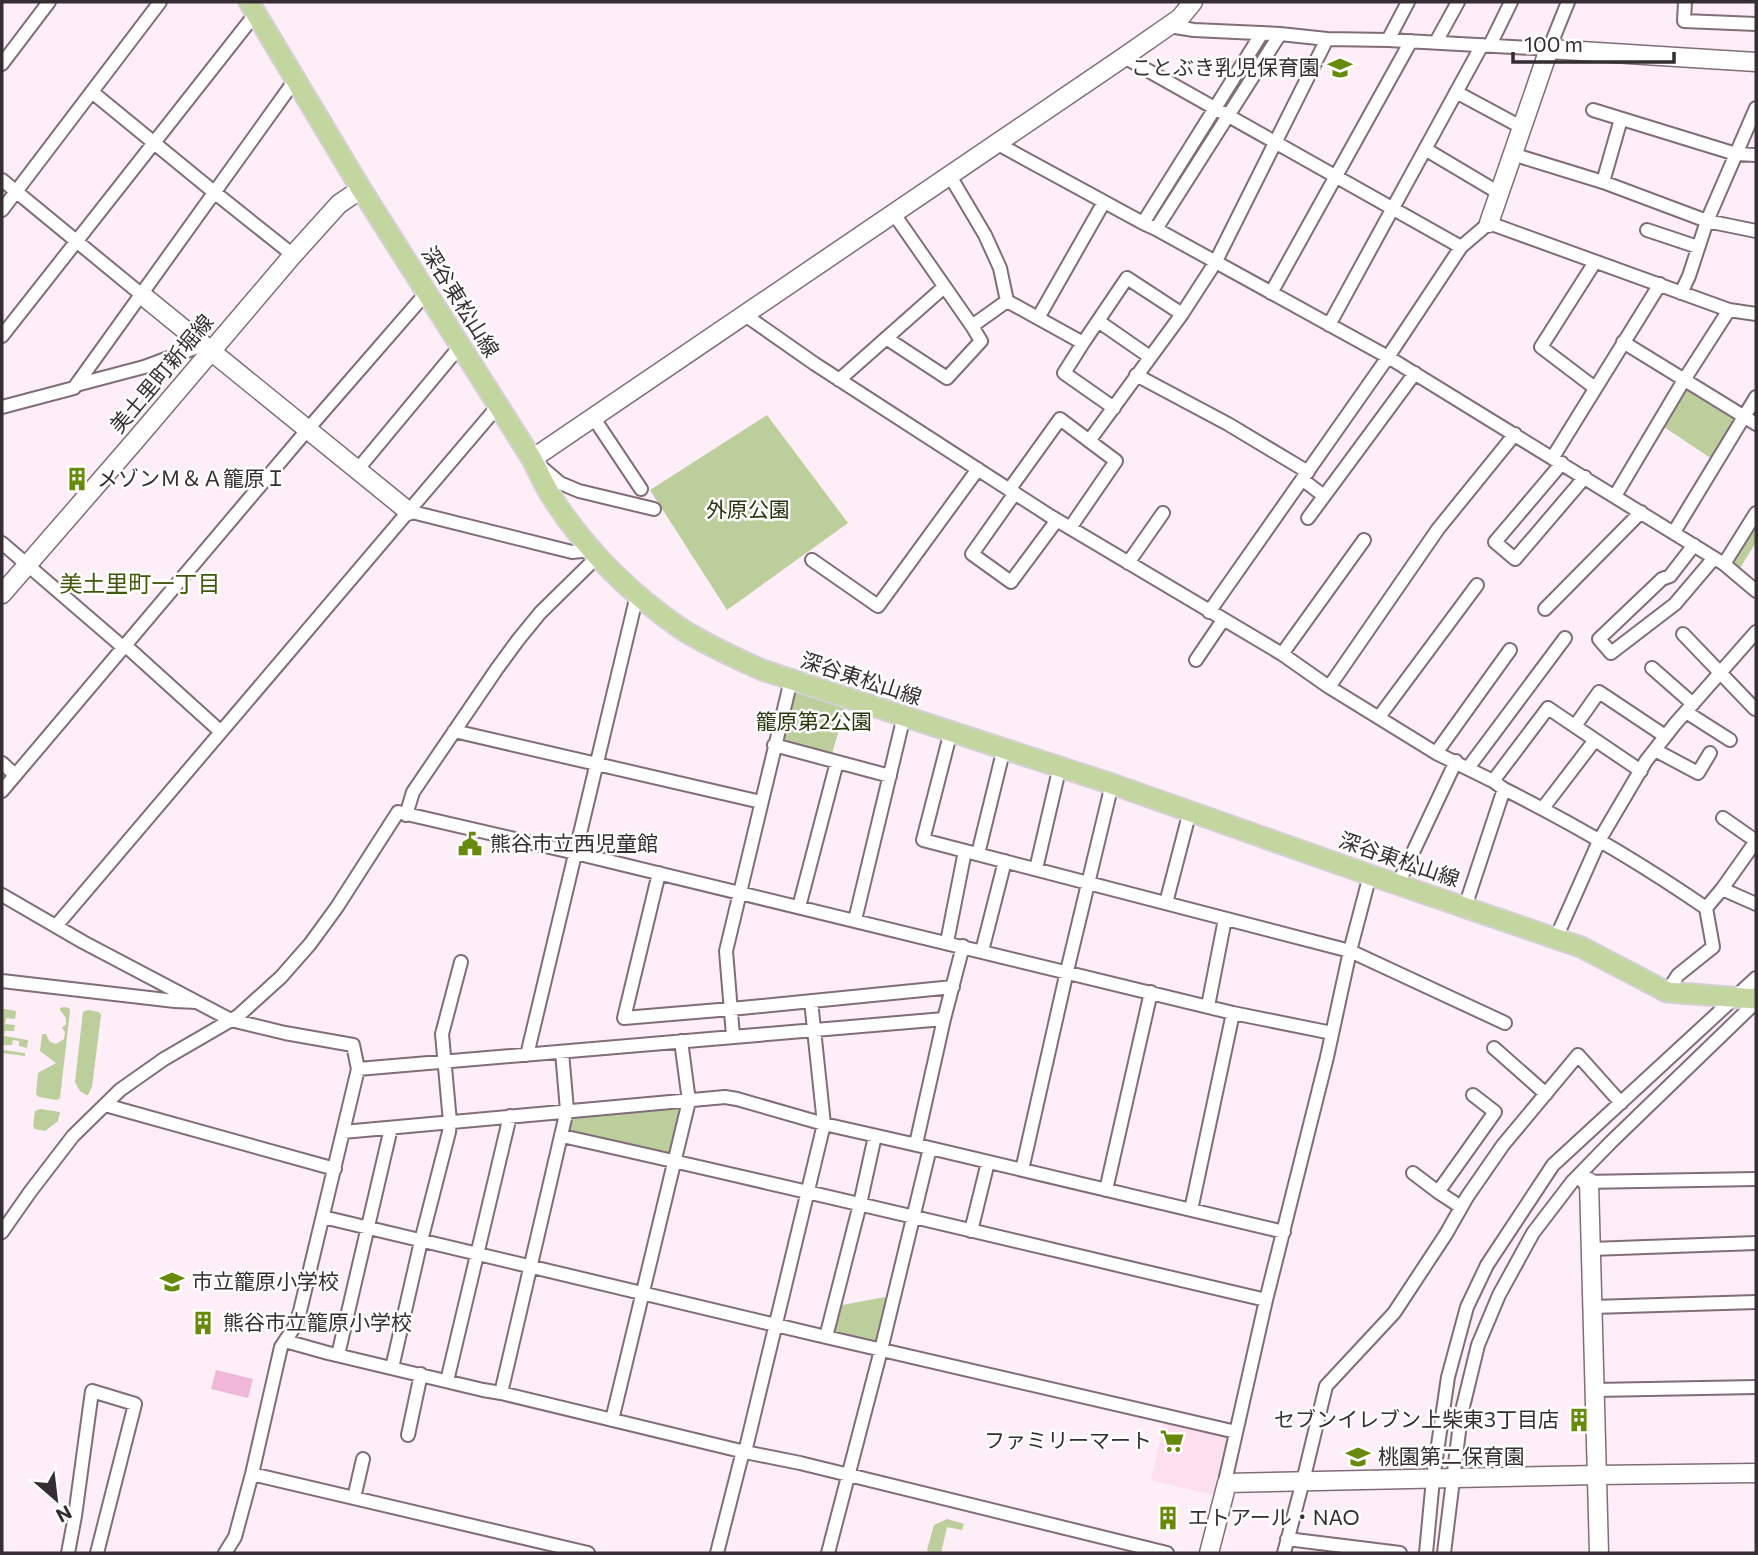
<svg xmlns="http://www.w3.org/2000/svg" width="1758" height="1555" viewBox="0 0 1758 1555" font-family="Commissioner,'Noto Sans JP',sans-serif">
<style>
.built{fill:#fde0f0}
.green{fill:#bbce9c}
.water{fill:#f1b7d8}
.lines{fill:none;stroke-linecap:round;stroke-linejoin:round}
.street-casing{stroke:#806d77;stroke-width:16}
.secondary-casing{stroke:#806d77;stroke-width:21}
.primary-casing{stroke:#d3d1d2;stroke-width:23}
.street{stroke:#fff;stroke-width:12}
.secondary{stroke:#fff;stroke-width:18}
.primary{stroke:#c3d69f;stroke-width:19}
.labels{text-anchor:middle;stroke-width:5;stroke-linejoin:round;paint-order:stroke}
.poi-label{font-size:21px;fill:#352d31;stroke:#fff;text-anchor:start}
.street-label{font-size:21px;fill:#352d31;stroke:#fff}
.park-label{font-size:21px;fill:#28360c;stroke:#fff}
.neighbourhood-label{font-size:23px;fill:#41570c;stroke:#fff}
</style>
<rect width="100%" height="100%" fill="#feeef7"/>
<path class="built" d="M 1165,1419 L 1229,1433 L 1231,1437 L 1217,1496 L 1151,1480 Z"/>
<path class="green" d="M 1688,387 L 1735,417 L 1735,424 L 1712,459 L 1661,425 L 1684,389 Z
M 767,415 L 848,523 L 727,610 L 650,490 Z
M 1756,520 L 1756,542 L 1739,570 L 1730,563 Z
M 796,687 L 846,705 L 832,754 L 780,741 Z
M 64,1007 L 69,1008 L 70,1011 L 60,1098 L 57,1100 L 39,1097 L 36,1094 L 38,1073 L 56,1063 L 40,1051 L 42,1034 L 46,1034 L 50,1042 L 56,1044 L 64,1039 L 65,1032 L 62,1028 L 66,1024 L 66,1018 L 60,1010 L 60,1008 Z
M 5,1009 L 16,1011 L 15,1019 L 6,1018 L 5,1024 L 15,1025 L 14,1031 L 5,1031 L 4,1036 L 28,1040 L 27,1048 L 19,1046 L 19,1041 L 13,1040 L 12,1045 L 3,1045 L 3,1050 L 25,1053 L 25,1056 L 2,1053 L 2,1010 Z
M 88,1010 L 99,1012 L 101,1015 L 92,1087 L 88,1095 L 86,1095 L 80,1091 L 75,1082 L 83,1012 Z
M 680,1107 L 671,1154 L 567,1132 L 572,1115 Z
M 40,1109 L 60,1112 L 58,1121 L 45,1131 L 35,1129 L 33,1126 L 35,1111 Z
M 891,1296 L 881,1342 L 835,1332 L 842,1305 Z
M 947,1519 L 964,1524 L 962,1530 L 947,1527 L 941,1553 L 929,1553 L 927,1550 L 934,1525 Z"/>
<path class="water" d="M 216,1370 L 253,1379 L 248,1398 L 211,1389 Z"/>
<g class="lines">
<g class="street-casing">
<path id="street" d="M 1685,2 L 1684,21 L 1756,24
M 1169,26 L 1194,30 L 1280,34 L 1327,39 L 1388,40 L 1549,49 L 1568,2
M 1388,40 L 1408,2
M 1436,42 L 1458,2
M 1490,45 L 1511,2
M 1124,57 L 1461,247
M 2,64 L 49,2
M 92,92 L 214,192 L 293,255
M 1456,92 L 1521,127
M 1593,110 L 1736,154 L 1756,155
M 998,144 L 1143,223 L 1156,229 L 1388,357 L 1724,564 L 1756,591
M 1425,149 L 1499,193
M 1512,154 L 1603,182 L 1707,221 L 1756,231
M 950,176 L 985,235 L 1000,268 L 1007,301 L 1083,343 L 1064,373 L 1114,408
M 2,180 L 142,295
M 1603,182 L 1621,119
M 2,210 L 160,2
M 894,214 L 972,326 L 1007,301
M 1143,223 L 1262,33
M 1156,229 L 1280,34
M 1647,230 L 1698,247
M 1271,293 L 1411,41
M 1681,293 L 1689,276 L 1707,221 L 1756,108
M 745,315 L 815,364 L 1050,516 L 1282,654 L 1329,687 L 1436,753 L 1493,781 L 1504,789 C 1574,824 1641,863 1706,908
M 1038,318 L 1104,202
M 1098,321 L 1150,357
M 1329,325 L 1482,45
M 2,336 L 256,13
M 886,338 L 947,378 L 981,341 L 972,326
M 1623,342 L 1756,424
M 1083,343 L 1127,278 L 1182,314
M 1136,375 L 1228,424 L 1308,472
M 839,380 L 944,287
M 76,385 L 144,367 L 203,345
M 1595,388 L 1541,347 L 1595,262
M 2,407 L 74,388 L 295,80
M 593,417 L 641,489
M 1089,441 L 1182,314 L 1215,263 L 1327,39
M 1553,457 L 1660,284
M 1562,463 L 1495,542 L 1515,559 L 1585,477
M 539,465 L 560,483 L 579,491 L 654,509
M 358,469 L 461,345
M 1303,480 L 1324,496
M 1009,490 L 1060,419 L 1116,461 L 1070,528
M 1015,493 L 972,554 L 1011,582 L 1057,520
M 1615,496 L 1684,380 L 1729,310
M 408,511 L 572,552 L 592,550
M 1308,518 L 1415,373
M 1674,532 L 1756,397
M 2,543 L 124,648
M 1694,545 L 1670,576 L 1662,579 L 1599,639 L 1611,653 L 1675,604 L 1714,558
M 812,560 L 878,606 L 978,469
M 1128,563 L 1163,513
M 1724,564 L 1756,513
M 1545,609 L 1641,512
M 1209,612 L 1388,357 L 1461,247 L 1489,223 L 1729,310 L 1756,314
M 1683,634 L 1755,709
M 126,646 L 221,732
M 1282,654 L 1364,540
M 1196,660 L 1223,620
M 1652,668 L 1693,704
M 1329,687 L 1438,529 L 1515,434
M 1686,712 L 1730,740
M 1379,717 L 1477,585
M 1575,726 L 1599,692 L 1665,736
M 454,731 L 761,802
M 951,731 L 923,840 L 1350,951 L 1505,1023
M 774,745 L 890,776
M 1655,750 L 1698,773 L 1710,753
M 1436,753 L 1510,650
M 2,763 L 15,775
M 1468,768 L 1565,638
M 1493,781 L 1548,708 L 1641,771
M 2,791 L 308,429 L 427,292
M 1543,808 L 1595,740
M 406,815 L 413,792 L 496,670 L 518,640 L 540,613 L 597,557
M 1723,818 L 1756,841
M 978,854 L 1004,748
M 1036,869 L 1060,766
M 659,873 L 624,1018 L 731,1009 L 953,987
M 1398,884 L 1456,761
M 1722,889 L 1756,904
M 2,895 L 83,942 L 231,1020 L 285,1033 L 353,1045 L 358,1069 L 300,1311 L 295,1326 L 281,1347 L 252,1474 L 235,1537 L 225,1553
M 1166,903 L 1190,811
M 799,907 L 837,762
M 1465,907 L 1504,789
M 855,920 L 904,716
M 56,926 L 498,406
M 1556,938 L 1600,839 L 1646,761 L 1675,724 L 1756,632
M 947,942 L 965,851
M 982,951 L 1005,861
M 2,981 L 175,1001 L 196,1002
M 1667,992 L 1678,975 L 1713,947 L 1706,908 L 1722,889 L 1756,841
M 1208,1006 L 1225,919
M 733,1036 L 726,951 L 791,680
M 1494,1048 L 1546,1094
M 527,1055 L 637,595
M 358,1069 L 944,1019
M 105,1105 L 335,1169
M 343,1132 L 725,1097 L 737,1099 L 824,1124 L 930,1148 L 1284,1232
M 562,1136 C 797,1188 1031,1245 1266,1300
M 916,1144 L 944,1019 L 963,946
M 1022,1170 L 1067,971 L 1112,784
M 1413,1173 L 1438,1192 L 1495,1112 L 1473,1095
M 1583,1182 L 1756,1179
M 1106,1190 L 1151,992
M 1438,1192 L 1461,1207
M 1191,1210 L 1233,1013
M 323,1217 L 826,1337 L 1236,1432
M 971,1231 L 988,1162
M 2,1232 L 30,1192 L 73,1136 L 120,1090 L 164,1059 L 238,1016 L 281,977 L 310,944 L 337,907 L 398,812 L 567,851 L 1233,1013 L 1332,1033
M 1591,1249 L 1756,1243
M 1593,1307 L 1756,1302
M 826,1337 L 860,1204 L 875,1136
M 285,1341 L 328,1353 L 483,1390 L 501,1393 L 745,1452 L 800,1463 L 1167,1553
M 338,1355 L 391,1128
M 392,1368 L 421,1241 L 449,1132 L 450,1122 L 442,1034 L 461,962
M 447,1381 L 510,1116
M 1595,1390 L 1756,1387
M 501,1393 L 567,1110 L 562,1052
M 612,1420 L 689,1101 L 681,1041
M 408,1435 L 421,1374
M 745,1452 L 824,1124 L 811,1001
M 252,1474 L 588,1553
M 1227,1483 L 1226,1477 L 1266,1300 L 1327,1057 L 1350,951 L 1370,875
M 354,1498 L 363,1459
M 1287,1539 L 1400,1553
M 68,1553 L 75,1516 L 92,1391 L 135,1404 L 97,1553
M 717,1553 L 743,1451
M 828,1553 L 881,1350 L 930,1148
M 1284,1553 L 1303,1481 L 1326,1386 L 1394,1313 L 1446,1234 L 1467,1197 L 1503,1145 L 1578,1055 L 1621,1103
M 1426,1553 L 1433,1479 L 1448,1377 L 1467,1307 L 1487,1265 L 1553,1165 L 1756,978
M 1444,1553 L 1461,1415 L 1478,1345 L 1499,1295 L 1533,1233 L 1572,1182 L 1611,1142 L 1756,1002"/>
</g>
<g class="secondary-casing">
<path id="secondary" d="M 1489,223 L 1549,49 L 1756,62
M 142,295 L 408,511
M 532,459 L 1124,57 L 1180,18 L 1193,2
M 2,594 L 134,442 L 293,255 L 339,204 L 361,189
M 1589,1182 L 1599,1553
M 1209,1553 L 1227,1483 L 1597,1475 L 1756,1473"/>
</g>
<g class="primary-casing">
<path id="primary" d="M 249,2 L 361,189 L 532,459 C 539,473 546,489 555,502 C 588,552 631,594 680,628 C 706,645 734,657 762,670 L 1112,784 L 1370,875 L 1581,947 L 1667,992 L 1756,999"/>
</g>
<use href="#street" class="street"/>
<use href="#secondary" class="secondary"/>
<use href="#primary" class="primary"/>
</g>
<defs>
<g id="school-bare" transform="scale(1.89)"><path d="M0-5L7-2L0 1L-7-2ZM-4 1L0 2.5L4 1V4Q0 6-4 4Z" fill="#688a0c" stroke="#fff" stroke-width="2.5" paint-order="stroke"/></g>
<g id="building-bare" transform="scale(1.89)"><path d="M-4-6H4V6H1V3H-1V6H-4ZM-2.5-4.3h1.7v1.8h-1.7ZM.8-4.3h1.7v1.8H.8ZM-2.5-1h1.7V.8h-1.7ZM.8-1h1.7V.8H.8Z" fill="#688a0c" stroke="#fff" stroke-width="2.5" paint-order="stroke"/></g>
<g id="civic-bare" transform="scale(1.89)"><path d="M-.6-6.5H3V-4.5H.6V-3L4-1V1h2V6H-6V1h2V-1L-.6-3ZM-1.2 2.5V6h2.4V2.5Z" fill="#688a0c" stroke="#fff" stroke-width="2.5" paint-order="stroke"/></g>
<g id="supermarket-bare" transform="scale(1.89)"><path d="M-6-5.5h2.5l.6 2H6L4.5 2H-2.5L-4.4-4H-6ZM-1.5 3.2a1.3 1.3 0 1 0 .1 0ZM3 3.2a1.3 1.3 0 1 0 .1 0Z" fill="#688a0c" stroke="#fff" stroke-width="2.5" paint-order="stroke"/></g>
</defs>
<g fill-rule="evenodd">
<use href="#school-bare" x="1340" y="68"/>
<use href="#building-bare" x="77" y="479"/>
<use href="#civic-bare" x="470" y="844"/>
<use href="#school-bare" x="172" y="1282"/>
<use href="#building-bare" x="203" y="1323"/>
<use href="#building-bare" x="1579" y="1420"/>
<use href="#supermarket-bare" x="1172" y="1441"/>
<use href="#school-bare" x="1358" y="1457"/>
<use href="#building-bare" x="1168" y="1518"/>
</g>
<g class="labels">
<g class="poi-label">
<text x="1320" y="75" text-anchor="end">ことぶき乳児保育園</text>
<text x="97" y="486">メゾンＭ＆Ａ籠原Ｉ</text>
<text x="490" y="851">熊谷市立西児童館</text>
<text x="192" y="1289">市立籠原小学校</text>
<text x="223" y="1330">熊谷市立籠原小学校</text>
<text x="1559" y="1427" text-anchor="end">セブンイレブン上柴東3丁目店</text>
<text x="1152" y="1448" text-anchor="end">ファミリーマート</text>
<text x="1378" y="1464">桃園第二保育園</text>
<text x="1188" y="1525">エトアール・NAO</text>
</g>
<g class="street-label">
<text transform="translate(460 302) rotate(58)" y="7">深谷東松山線</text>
<text transform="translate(162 374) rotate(-50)" y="7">美土里町新堀線</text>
<text transform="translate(861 679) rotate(18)" y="7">深谷東松山線</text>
<text transform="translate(1399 860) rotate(19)" y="7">深谷東松山線</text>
</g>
<g class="park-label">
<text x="748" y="517">外原公園</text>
<text x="814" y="729">籠原第2公園</text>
</g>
<g class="neighbourhood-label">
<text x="140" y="592">美土里町一丁目</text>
</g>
</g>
<rect width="1758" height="1555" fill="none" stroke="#352d31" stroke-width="7"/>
<g transform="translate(56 1499) rotate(152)" stroke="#ffffff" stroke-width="5" paint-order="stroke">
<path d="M0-5L12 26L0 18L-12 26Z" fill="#352d31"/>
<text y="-10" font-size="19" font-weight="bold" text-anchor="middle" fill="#352d31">N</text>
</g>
<path d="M1513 52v10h161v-10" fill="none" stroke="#352d31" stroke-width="3.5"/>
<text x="1524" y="52" font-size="21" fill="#352d31" stroke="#ffffff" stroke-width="5" paint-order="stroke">100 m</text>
</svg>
